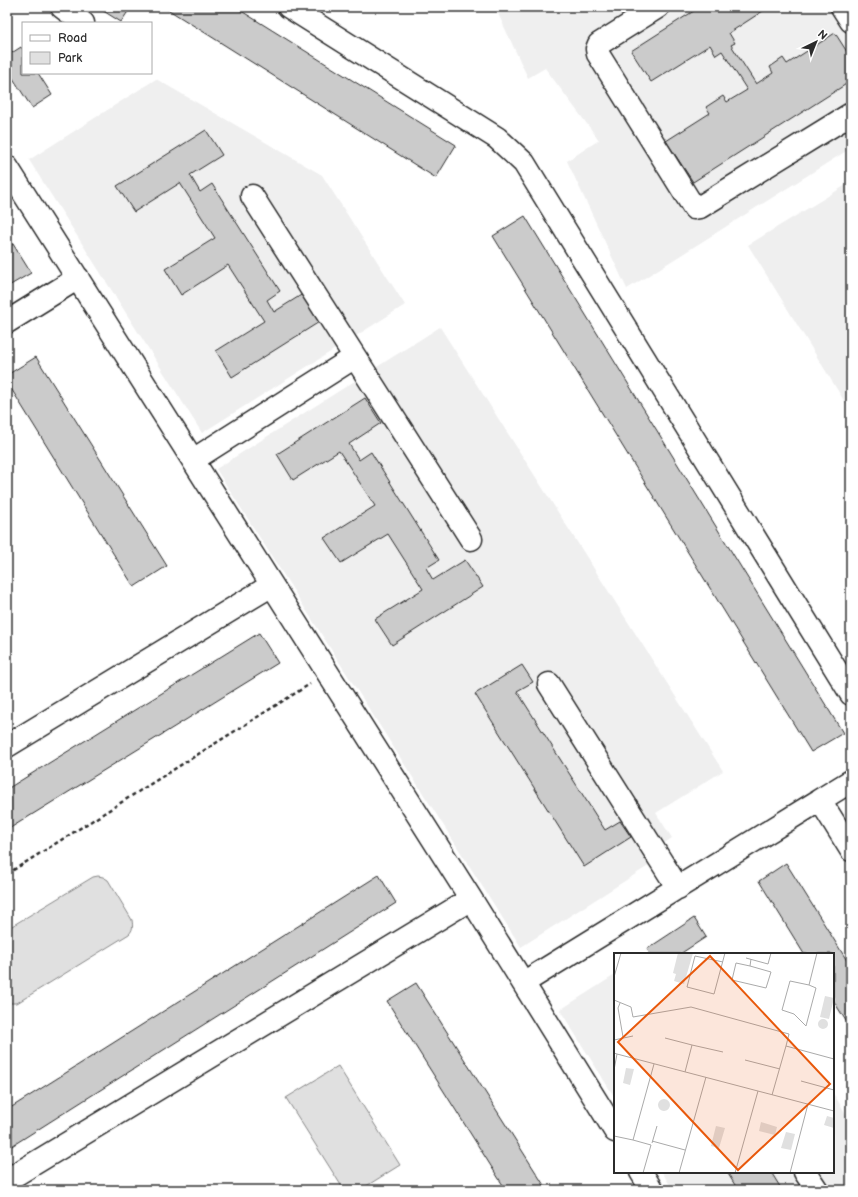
<svg xmlns="http://www.w3.org/2000/svg" width="858" height="1197" viewBox="0 0 858 1197" font-family="'Balsamiq Sans',sans-serif">
<style>
.built{fill:#efefef}
.green{fill:#e0e0e0;stroke:#868686}
.building{fill:#cbcbcb;stroke:#2b2b2b}
.lines{fill:none;stroke-linecap:round;stroke-linejoin:round}
.minor-casing{stroke:#2b2b2b;stroke-width:25}
.path{stroke:#2b2b2b;stroke-width:2.5;stroke-dasharray:4 3;stroke-linecap:butt}
.minor{stroke:#fff;stroke-width:22}
.inset-road{fill:none;stroke:#aaa;stroke-width:1}
.view{fill:#e8590c;fill-opacity:0.15;stroke:#e8590c;stroke-width:2}
.inset-edge{fill:none;stroke:#2b2b2b;stroke-width:2}
</style>
<rect width="100%" height="100%" fill="#fff"/>
<filter id="ink" filterUnits="userSpaceOnUse"><feTurbulence type="fractalNoise" baseFrequency=".025" numOctaves="2"/><feDisplacementMap in="SourceGraphic" scale="8" xChannelSelector="R" yChannelSelector="G"/><feConvolveMatrix kernelMatrix="1 2 1 2 8 2 1 2 1" color-interpolation-filters="sRGB"/></filter>
<g filter="url(#ink)">
<path class="built" d="M 495,7 L 851,7 L 851,148 L 627,289 L 567,161 L 599,140 L 545,68 L 528,78 Z
M 156,79 L 322,175 L 405,305 L 202,433 L 29,160 Z
M 851,182 L 851,412 L 748,245 Z
M 440,327 L 723,771 L 656,813 L 672,838 L 648,854 L 653,863 L 521,947 L 216,469 Z
M 615,975 L 615,1098 L 560,1010 Z
M 833,1093 L 851,1122 L 851,1190 L 673,1190 L 662,1172 L 833,1172 Z"/>
<path class="green" d="M 98,876 L 103,877 L 108,880 L 132,920 C 133,926 133,930 129,934 L 17,1003 L 7,1003 L 7,929 L 93,877 Z
M 338,1066 L 400,1165 L 360,1190 L 344,1190 L 286,1098 Z"/>
<path class="building" d="M 97,7 L 131,7 L 121,22 Z
M 164,7 L 235,7 L 456,145 L 436,178 Z
M 700,7 L 769,7 L 729,33 L 735,43 L 731,45 L 756,84 L 773,73 L 770,67 L 783,58 L 787,64 L 835,33 L 851,58 L 851,81 L 693,182 L 666,141 L 710,113 L 706,107 L 723,96 L 727,102 L 747,90 L 722,51 L 716,55 L 710,45 L 651,82 L 631,51 Z
M 21,47 L 23,50 L 23,73 L 38,73 L 52,95 L 32,108 L 7,69 L 7,56 Z
M 206,130 L 222,155 L 190,175 L 200,192 L 212,184 L 280,291 L 267,300 L 274,312 L 306,292 L 324,319 L 232,377 L 216,351 L 264,321 L 228,265 L 181,295 L 165,269 L 215,238 L 180,183 L 134,212 L 117,186 Z
M 525,216 L 843,733 L 811,752 L 493,236 Z
M 13,244 L 31,273 L 7,287 L 7,248 Z
M 36,357 L 167,566 L 134,587 L 7,382 L 7,375 Z
M 365,398 L 381,423 L 349,444 L 359,460 L 371,452 L 439,560 L 426,568 L 433,580 L 465,560 L 483,587 L 392,645 L 375,619 L 423,589 L 388,534 L 341,563 L 324,538 L 375,506 L 339,451 L 293,480 L 277,454 Z
M 259,633 L 278,663 L 7,830 L 7,789 Z
M 522,665 L 533,682 L 517,691 L 605,830 L 620,821 L 631,837 L 584,867 L 475,694 Z
M 786,863 L 851,967 L 851,1029 L 833,1000 L 833,954 L 804,954 L 759,881 Z
M 379,875 L 396,903 L 7,1149 L 7,1110 Z
M 694,918 L 706,937 L 680,954 L 650,954 L 647,949 Z
M 416,983 L 547,1190 L 506,1190 L 387,1001 Z
M 727,1172 L 771,1172 L 782,1190 L 738,1190 Z"/>
<g class="lines">
<g class="minor-casing">
<path id="minor" d="M 62,7 L 83,23
M 289,7 L 497,138 L 524,163 L 851,694
M 658,7 L 599,44 L 597,49 L 598,54 L 694,208 L 700,207 L 851,114
M 842,7 L 851,21
M 7,167 L 471,899 L 615,1131
M 7,322 L 78,278
M 355,357 L 471,539
M 193,460 L 355,357 L 252,196
M 549,684 L 678,888
M 7,746 L 272,585
M 851,781 L 820,800 L 851,850
M 523,983 L 820,800
M 641,1172 L 652,1190
M 805,1172 L 817,1190
M 7,1180 L 471,899"/>
</g>
<path class="path" d="M 7,874 L 310,684"/>
<use href="#minor" class="minor"/>
</g>
</g>
<g transform="translate(614 953)">
<rect width="220" height="220" fill="#fff"/>
<path d="M 64,0 L 79,0 L 70,31 L 60,28 L 62,21 L 59,20 ZM 211,43 L 220,45 L 215,66 L 206,64 ZM204 71a5 5 0 1 1 10 0a5 5 0 1 1-10 0ZM 12,115 L 20,116 L 16,132 L 9,130 ZM44 152a6 6 0 1 1 12 0a6 6 0 1 1-12 0ZM 213,163 L 220,165 L 220,175 L 210,172 ZM 147,169 L 163,174 L 161,182 L 145,178 ZM 102,173 L 111,175 L 105,195 L 97,193 ZM 172,179 L 181,181 L 177,197 L 167,195 Z" fill="#e0e0e0"/>
<path class="inset-road" d="M 132,5 L 154,11 L 157,0M 109,9 L 81,3 L 73,34 L 100,41 L 111,0M 136,13 L 122,10 L 118,27 L 152,35 L 157,19 L 136,13 L 137,6M 0,24 L 7,0M 195,32 L 202,35 L 192,73 L 180,61 L 168,57 L 176,28 L 195,32 L 203,0M 0,47 L 17,54 L 19,64 L 77,54 L 175,81 L 172,93 L 220,106M 6,50 L 4,55 L 9,84M 51,85 L 78,92 L 71,119M 0,87 L 19,83M 78,92 L 109,99M 0,100 L 3,101 L 0,117M 3,101 L 220,158M 131,107 L 166,116M 187,128 L 220,137M 158,142 L 172,93M 0,183 L 19,187M 38,188 L 71,197M 38,190 L 43,173M 29,220 L 37,192 L 19,187 L 40,111M 65,220 L 92,124M 121,220 L 144,138M 176,220 L 194,151"/>
<path class="view" d="M 96,3 L 216,131 L 124,217 L 4,89 Z"/>
<rect width="220" height="220" class="inset-edge"/>
</g>
<rect width="858" height="1197" fill="none" stroke="#fff" stroke-width="24"/>
<rect x="12" y="12" width="834" height="1173" fill="none" stroke="#2b2b2b" stroke-width="1.5" filter="url(#ink)"/>
<rect x="22" y="22" width="130" height="52" fill="#ffffff" stroke="#aaaaaa"/>
<rect x="30" y="35" width="20" height="6" fill="#ffffff" stroke="#aaaaaa"/>
<text x="58" y="42" font-size="12" fill="#2b2b2b">Road</text>
<rect x="30" y="52" width="20" height="12" fill="#e0e0e0" stroke="#aaaaaa"/>
<text x="58" y="62" font-size="12" fill="#2b2b2b">Park</text>
<g transform="translate(816 42) rotate(43)" stroke="#ffffff" stroke-width="3" paint-order="stroke">
<path d="M0-3L7 15L0 10L-7 15Z" fill="#2b2b2b"/>
<text y="-6" font-size="11" font-weight="bold" text-anchor="middle" fill="#2b2b2b">N</text>
</g>
</svg>
